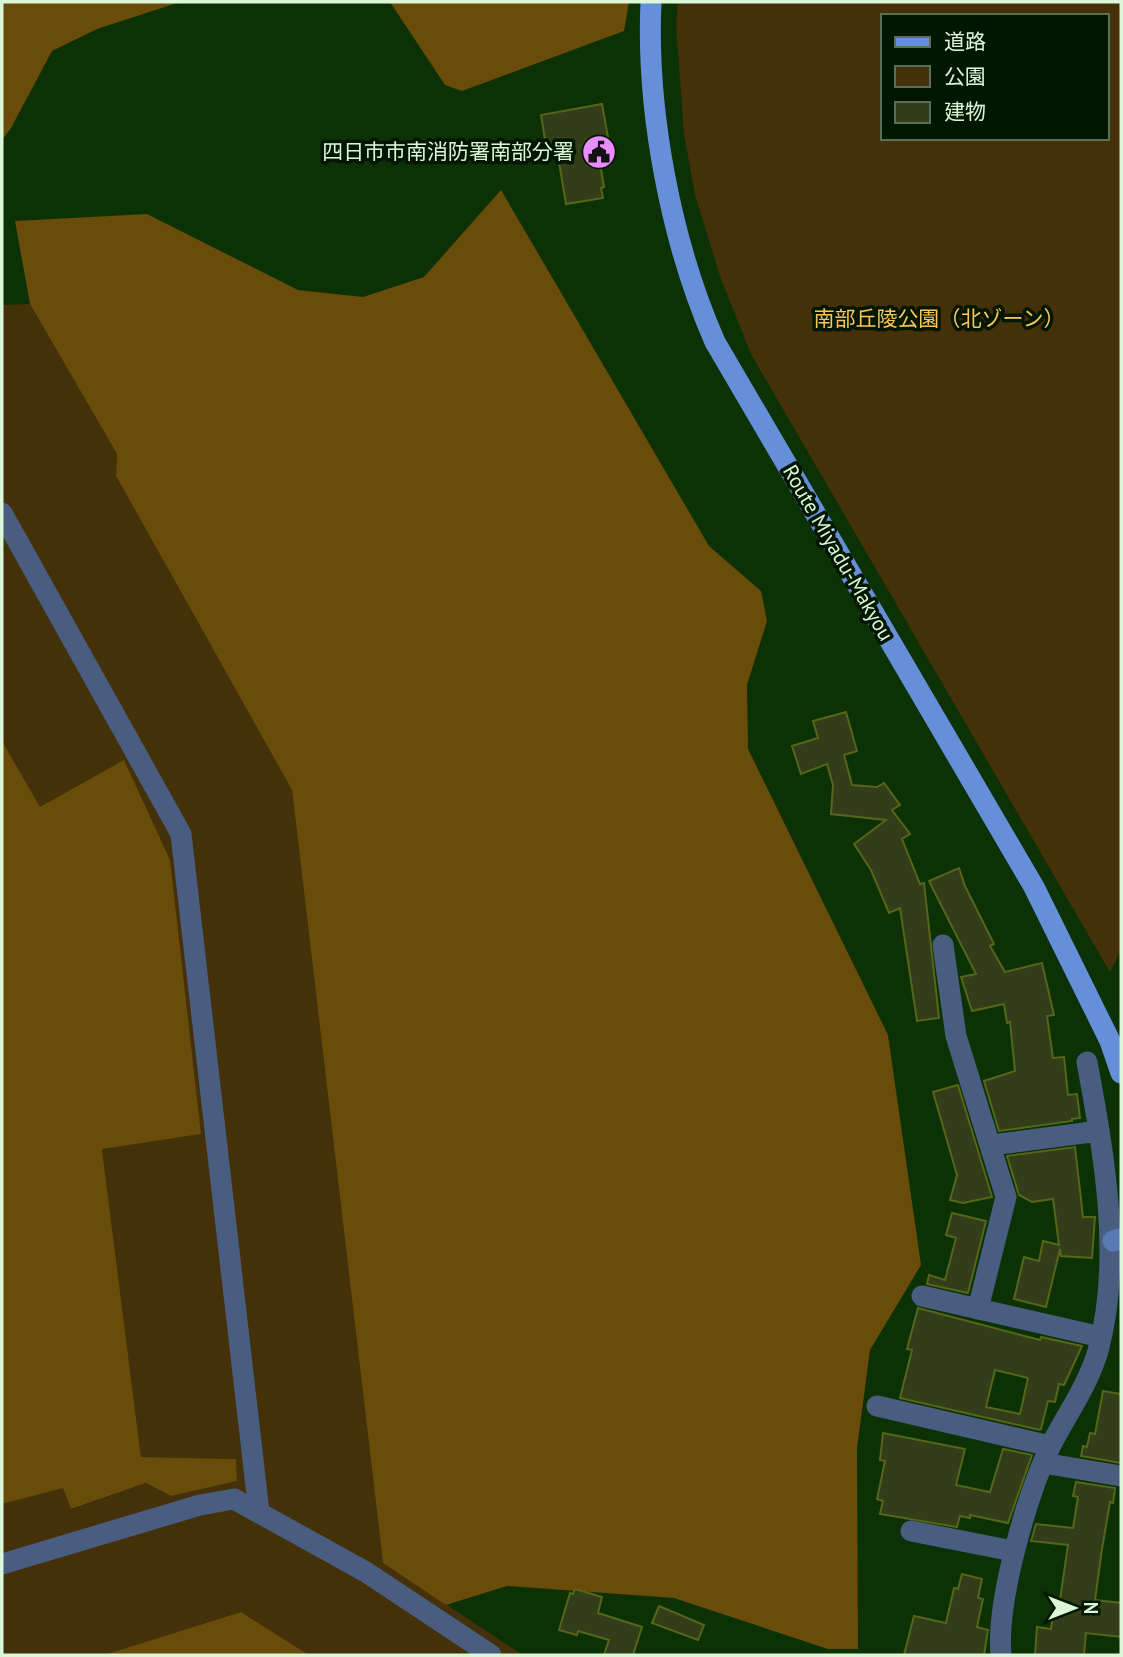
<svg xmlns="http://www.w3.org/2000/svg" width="1123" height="1657" viewBox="0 0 1123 1657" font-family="'PT Sans','Noto Sans JP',sans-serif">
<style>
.green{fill:#44310a;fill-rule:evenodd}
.forest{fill:#694b0a}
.building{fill:#343d1a;stroke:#556618;stroke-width:2;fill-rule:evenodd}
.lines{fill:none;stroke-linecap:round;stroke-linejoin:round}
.street{stroke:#485d80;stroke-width:21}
.secondary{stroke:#5879b2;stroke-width:21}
.primary{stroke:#658fd9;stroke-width:21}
.labels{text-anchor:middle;stroke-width:7;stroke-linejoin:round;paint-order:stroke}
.poi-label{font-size:21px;fill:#dbf7d7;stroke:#031602;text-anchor:end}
.park-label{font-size:21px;fill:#fcc45a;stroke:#031602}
.street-label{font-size:21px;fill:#dbf7d7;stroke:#031602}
</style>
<rect width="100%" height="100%" fill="#0c3105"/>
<path class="green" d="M 678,2 L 1121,2 L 1121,951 L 1110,972 L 751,354 L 721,279 L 695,195 L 684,134 L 676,25 ZM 883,16 L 1107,16 L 1107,138 L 883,138 Z
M 30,304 L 117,454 L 116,476 L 292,790 L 383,1563 L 523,1655 L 309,1655 L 241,1612 L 104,1655 L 2,1655 L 2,1504 L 63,1487 L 72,1509 L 146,1483 L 171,1496 L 237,1481 L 236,1459 L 141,1457 L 102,1148 L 201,1134 L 40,808 L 2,741 L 2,552 L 5,549 L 2,544 L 2,305 Z"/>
<path class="forest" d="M 2,2 L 180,2 L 97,29 L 52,51 L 11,128 L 2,140 Z
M 390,2 L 629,2 L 624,31 L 462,91 L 445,85 Z
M 501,190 L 709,546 L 761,591 L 767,621 L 747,685 L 748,749 L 888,1035 L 921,1265 L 870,1350 L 857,1448 L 858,1649 L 828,1649 L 674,1598 L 507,1586 L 446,1605 L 383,1563 L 292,790 L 116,476 L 117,454 L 30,304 L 15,221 L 147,214 L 298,290 L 363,297 L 424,277 Z
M 2,741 L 40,807 L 124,760 L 170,860 L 201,1134 L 102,1149 L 141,1457 L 236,1459 L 237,1481 L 171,1496 L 146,1483 L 71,1509 L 63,1488 L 2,1504 Z
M 241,1612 L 309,1655 L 104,1655 Z"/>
<path class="building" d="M 602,104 L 609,143 L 597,145 L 604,187 L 601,188 L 603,198 L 566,204 L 557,150 L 547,152 L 541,115 Z
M 846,712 L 857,751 L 844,755 L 852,785 L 877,787 L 884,783 L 900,805 L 892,810 L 910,834 L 902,839 L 920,884 L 924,883 L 939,1018 L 917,1021 L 900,908 L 889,913 L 871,870 L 854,844 L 886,820 L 831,814 L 833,785 L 827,764 L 801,774 L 792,746 L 818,738 L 813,721 Z
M 959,868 L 965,886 L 994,944 L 990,946 L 1005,972 L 1042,963 L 1054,1015 L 1047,1016 L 1053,1058 L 1064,1057 L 1068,1095 L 1077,1094 L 1080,1118 L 1072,1119 L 1072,1121 L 999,1131 L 984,1081 L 1015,1071 L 1010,1022 L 1007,1023 L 1004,1004 L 972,1011 L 961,977 L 976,974 L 929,881 Z
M 958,1085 L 992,1197 L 963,1203 L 950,1200 L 957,1175 L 933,1092 Z
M 1075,1147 L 1083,1217 L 1095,1217 L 1092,1258 L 1061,1256 L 1060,1249 L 1046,1307 L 1014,1299 L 1024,1257 L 1039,1261 L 1043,1241 L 1059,1245 L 1053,1199 L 1032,1202 L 1019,1195 L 1007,1156 Z
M 952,1213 L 986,1221 L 968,1293 L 927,1284 L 929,1275 L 945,1280 L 956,1238 L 946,1235 Z
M 918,1308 L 1040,1340 L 1041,1337 L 1082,1346 L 1064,1385 L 1059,1384 L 1055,1402 L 1048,1401 L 1041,1429 L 1040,1430 L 900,1398 L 912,1350 L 907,1349 ZM 995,1370 L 1028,1378 L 1020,1414 L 986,1407 Z
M 1103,1391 L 1121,1394 L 1121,1463 L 1081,1456 L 1083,1446 L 1087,1447 L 1090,1433 L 1095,1434 Z
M 883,1433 L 965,1449 L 956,1485 L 990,1492 L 1003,1449 L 1032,1455 L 1008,1523 L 970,1515 L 970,1518 L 960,1516 L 957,1527 L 880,1514 L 883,1501 L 877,1499 L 885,1461 L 880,1460 Z
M 1076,1482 L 1115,1488 L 1113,1503 L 1110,1502 L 1102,1549 L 1095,1600 L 1121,1603 L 1121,1637 L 1086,1633 L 1084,1655 L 1035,1655 L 1037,1627 L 1051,1629 L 1054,1606 L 1059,1607 L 1068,1545 L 1031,1541 L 1032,1538 L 1036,1524 L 1073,1528 L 1078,1497 L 1073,1496 Z
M 962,1574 L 982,1579 L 978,1598 L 983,1599 L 977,1627 L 988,1630 L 984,1655 L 904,1655 L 914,1616 L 946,1623 L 954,1588 L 958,1589 Z
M 575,1589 L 602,1597 L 598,1613 L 642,1627 L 633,1655 L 604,1655 L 609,1640 L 578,1631 L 577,1635 L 559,1630 L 570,1593 L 573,1594 Z
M 659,1606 L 704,1625 L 698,1640 L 652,1623 Z"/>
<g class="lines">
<path class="street" d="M 2,513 L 181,834 L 259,1512
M 943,945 L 956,1036 L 1006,1197 L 978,1309
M 992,1145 L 1099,1131
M 922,1296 L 1101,1337
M 877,1406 L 1050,1446
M 1043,1463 L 1121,1476
M 911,1531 L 1013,1551
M 2,1564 L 200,1505 L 234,1499 L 366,1572 L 491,1655
M 1001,1655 C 996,1602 1027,1494 1051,1445 C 1067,1414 1088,1385 1098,1351 C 1123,1259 1104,1154 1087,1062"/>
<path class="secondary" d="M 1113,1241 L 1121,1239"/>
<path class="primary" d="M 651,2 C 646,111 671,242 715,342 L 1034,887 L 1110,1041 L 1121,1073"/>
</g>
<defs>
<g id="civic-disc" transform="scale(1.75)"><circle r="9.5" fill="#ea8dfc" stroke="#031602"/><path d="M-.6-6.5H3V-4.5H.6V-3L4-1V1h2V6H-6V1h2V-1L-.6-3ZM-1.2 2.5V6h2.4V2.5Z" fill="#111"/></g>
</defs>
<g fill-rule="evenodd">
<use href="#civic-disc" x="599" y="152"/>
</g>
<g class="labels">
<g class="poi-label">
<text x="574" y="159">四日市市南消防署南部分署</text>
</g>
<g class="park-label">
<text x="939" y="326">南部丘陵公園（北ゾーン）</text>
</g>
<g class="street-label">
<text transform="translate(838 553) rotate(60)" y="7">Route Miyadu-Makyou</text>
</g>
</g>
<rect width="1123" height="1657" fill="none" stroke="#dbf7d7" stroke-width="7"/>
<rect x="881" y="14" width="228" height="126" fill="#031602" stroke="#597057" stroke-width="2"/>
<rect x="895" y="37" width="35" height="10" fill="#658fd9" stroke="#597057" stroke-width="2"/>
<text x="944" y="49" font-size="21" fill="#dbf7d7">道路</text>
<rect x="895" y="66" width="35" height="21" fill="#44310a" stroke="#597057" stroke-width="2"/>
<text x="944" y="84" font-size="21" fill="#dbf7d7">公園</text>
<rect x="895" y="102" width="35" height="21" fill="#343d1a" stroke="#597057" stroke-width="2"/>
<text x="944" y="119" font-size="21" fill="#dbf7d7">建物</text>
<g transform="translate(1074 1608) rotate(90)" stroke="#031602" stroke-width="5" paint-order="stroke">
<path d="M0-5L12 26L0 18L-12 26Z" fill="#dbf7d7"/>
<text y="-10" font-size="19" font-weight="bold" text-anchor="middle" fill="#dbf7d7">N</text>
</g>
</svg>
